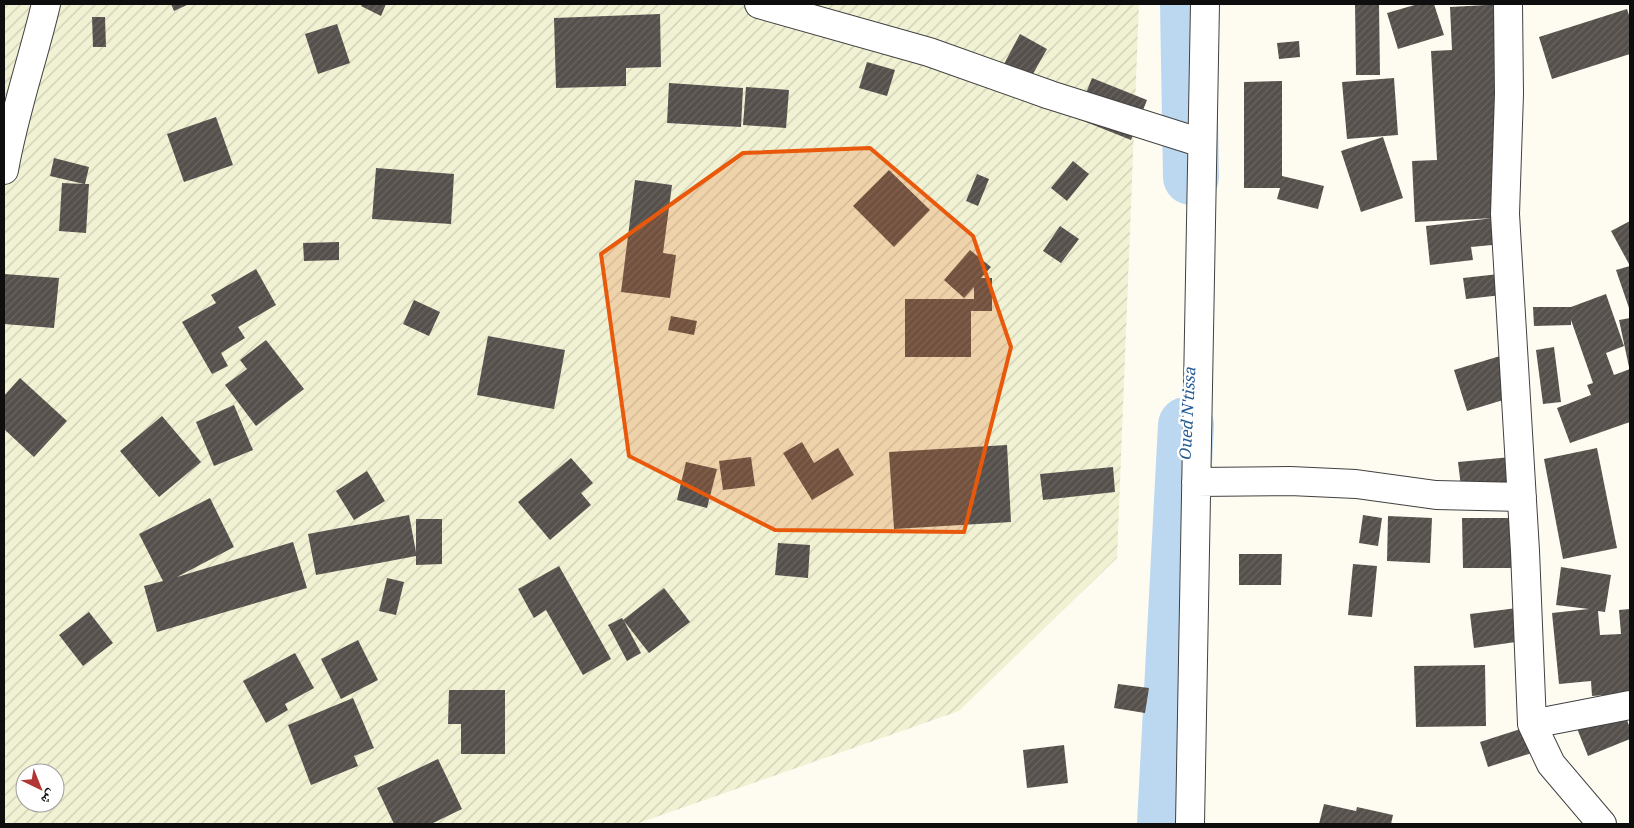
<svg xmlns="http://www.w3.org/2000/svg" width="1634" height="828" viewBox="0 0 1634 828" font-family="Georgia,'Noto Naskh Arabic',serif">
<style>
.farmland{fill:url(#farmland-furrows);fill-rule:evenodd}
.lines{fill:none;stroke-linecap:round;stroke-linejoin:round}
.river{stroke:#bbd8f0;stroke-width:56}
.building{fill:url(#building-hatch)}
.minor-casing{stroke:#414141;stroke-width:30}
.minor{stroke:#fff;stroke-width:28}
.marked{fill:#e8590c;fill-opacity:0.2;stroke:#e8590c;stroke-width:4;stroke-linejoin:round}
.labels{text-anchor:middle;stroke-width:5;stroke-linejoin:round;paint-order:stroke}
.water-label{font-size:16px;font-style:italic;fill:#245b94;stroke:#fff}
</style>
<defs>
<pattern id="farmland-furrows" width="10" height="10" patternUnits="userSpaceOnUse" patternTransform="scale(1.25)"><rect width="10" height="10" fill="#f1f1d3"/><path d="M-1 1l2-2M0 10L10 0M9 11l2-2" fill="none" stroke="#cdcdb4"/></pattern>
<pattern id="building-hatch" width="6" height="6" patternUnits="userSpaceOnUse" patternTransform="scale(1.25)"><rect width="6" height="6" fill="#56504c"/><path d="M-1 1l2-2M0 6l6-6M5 7l2-2" fill="none" stroke="#696561"/></pattern>
</defs>
<rect width="100%" height="100%" fill="#fefcf1"/>
<path class="farmland" d="M 4,4 L 1139,4 L 1117,558 L 959,711 L 636,824 L 4,824 ZM 25,773 L 55,773 L 55,803 L 25,803 Z"/>
<g class="lines">
<path class="river" d="M 1188,4 L 1191,177
M 1165,824 L 1186,425"/>
</g>
<path class="building" d="M 171,4 L 189,4 L 174,11 Z
M 362,4 L 386,4 L 381,16 L 361,6 Z
M 1355,4 L 1379,4 L 1380,75 L 1356,75 Z
M 1418,4 L 1434,4 L 1444,35 L 1398,49 L 1387,13 Z
M 1505,4 L 1495,218 L 1415,222 L 1412,161 L 1437,160 L 1431,51 L 1452,50 L 1450,7 Z
M 1627,9 L 1630,18 L 1630,54 L 1552,79 L 1539,37 Z
M 660,14 L 661,67 L 626,68 L 626,86 L 556,88 L 554,18 Z
M 92,17 L 105,17 L 106,47 L 93,47 Z
M 337,24 L 350,63 L 318,74 L 305,34 Z
M 1020,34 L 1047,49 L 1029,81 L 1003,66 Z
M 1299,41 L 1300,57 L 1279,59 L 1277,43 Z
M 867,62 L 895,70 L 887,96 L 859,88 Z
M 1092,78 L 1147,100 L 1131,140 L 1076,118 Z
M 1394,78 L 1398,135 L 1347,139 L 1342,82 Z
M 1282,81 L 1282,176 L 1324,186 L 1318,209 L 1277,199 L 1280,188 L 1244,188 L 1244,82 Z
M 669,83 L 743,88 L 741,127 L 667,123 Z
M 746,87 L 789,90 L 786,128 L 743,125 Z
M 216,117 L 233,165 L 184,182 L 167,134 Z
M 1383,137 L 1403,198 L 1361,212 L 1341,151 Z
M 54,158 L 89,167 L 85,184 L 89,184 L 86,233 L 59,231 L 62,183 L 84,184 L 50,176 Z
M 1073,161 L 1089,174 L 1067,201 L 1051,188 Z
M 376,168 L 454,174 L 451,224 L 372,219 Z
M 889,170 L 930,210 L 894,247 L 853,206 Z
M 977,174 L 989,179 L 978,206 L 966,201 Z
M 635,180 L 672,185 L 663,253 L 676,255 L 670,298 L 621,292 Z
M 1510,216 L 1513,243 L 1471,247 L 1473,260 L 1430,265 L 1426,226 Z
M 1630,221 L 1630,264 L 1629,264 L 1611,231 Z
M 1060,226 L 1079,239 L 1061,263 L 1043,251 Z
M 339,242 L 339,260 L 304,261 L 303,243 Z
M 970,250 L 991,267 L 981,278 L 992,278 L 992,311 L 971,311 L 971,357 L 905,357 L 905,299 L 974,299 L 974,287 L 964,298 L 944,280 Z
M 1630,266 L 1630,311 L 1616,270 Z
M 256,269 L 276,305 L 238,327 L 245,338 L 221,353 L 228,366 L 212,374 L 182,322 L 216,303 L 211,295 Z
M 4,274 L 59,278 L 54,328 L 4,324 Z
M 1499,274 L 1502,295 L 1466,299 L 1463,278 Z
M 1606,294 L 1624,346 L 1606,353 L 1614,375 L 1630,369 L 1630,422 L 1570,443 L 1557,408 L 1591,395 L 1587,385 L 1593,383 L 1571,320 L 1571,325 L 1534,326 L 1533,307 L 1571,307 Z
M 414,300 L 440,312 L 429,336 L 403,324 Z
M 671,316 L 697,321 L 694,335 L 668,330 Z
M 1630,318 L 1630,367 L 1629,367 L 1619,320 Z
M 488,336 L 565,350 L 554,409 L 477,395 Z
M 266,340 L 304,389 L 256,426 L 225,385 L 247,369 L 240,360 Z
M 1554,347 L 1561,402 L 1543,404 L 1536,350 Z
M 1510,353 L 1523,394 L 1467,411 L 1454,370 Z
M 20,378 L 67,421 L 34,457 L 4,429 L 4,396 Z
M 234,405 L 253,450 L 214,466 L 196,422 Z
M 162,416 L 201,462 L 159,497 L 120,451 Z
M 802,442 L 814,463 L 838,448 L 854,475 L 812,500 L 783,453 Z
M 1007,445 L 1011,522 L 894,529 L 889,452 Z
M 1597,448 L 1617,548 L 1563,559 L 1544,459 Z
M 1522,456 L 1526,497 L 1463,503 L 1458,462 Z
M 751,457 L 755,486 L 723,490 L 719,461 Z
M 571,458 L 593,483 L 581,493 L 591,505 L 550,540 L 518,502 Z
M 686,462 L 717,469 L 707,508 L 677,500 Z
M 1113,467 L 1115,492 L 1043,500 L 1040,474 Z
M 367,471 L 385,501 L 354,520 L 336,491 Z
M 210,498 L 234,547 L 177,577 L 293,542 L 307,588 L 157,632 L 144,586 L 163,581 L 139,534 Z
M 409,515 L 416,552 L 416,519 L 442,519 L 442,564 L 416,565 L 416,556 L 316,575 L 308,534 Z
M 1363,515 L 1382,518 L 1378,546 L 1359,543 Z
M 1388,516 L 1432,518 L 1430,563 L 1387,561 Z
M 1462,518 L 1534,518 L 1534,568 L 1463,568 Z
M 778,543 L 810,545 L 808,578 L 775,575 Z
M 1239,554 L 1282,554 L 1281,585 L 1239,585 Z
M 1353,564 L 1377,566 L 1372,617 L 1348,615 Z
M 559,566 L 611,659 L 583,675 L 546,610 L 534,618 L 518,589 Z
M 1561,567 L 1611,575 L 1605,612 L 1598,611 L 1600,635 L 1621,634 L 1619,610 L 1630,609 L 1630,693 L 1592,696 L 1591,681 L 1559,684 L 1552,613 L 1589,609 L 1556,605 Z
M 387,578 L 404,582 L 396,615 L 379,611 Z
M 664,588 L 690,622 L 649,653 L 624,621 L 641,653 L 627,661 L 608,625 L 622,618 L 623,620 Z
M 1525,607 L 1529,640 L 1474,648 L 1470,614 Z
M 89,612 L 113,643 L 83,666 L 59,635 Z
M 358,640 L 378,680 L 341,699 L 321,659 Z
M 295,653 L 314,688 L 285,704 L 288,710 L 266,723 L 243,681 Z
M 1485,665 L 1486,726 L 1416,727 L 1414,666 Z
M 1118,684 L 1149,688 L 1145,713 L 1114,708 Z
M 449,690 L 505,690 L 505,754 L 461,754 L 461,724 L 448,724 Z
M 353,698 L 374,748 L 354,756 L 358,766 L 311,785 L 288,725 Z
M 1622,707 L 1630,728 L 1630,739 L 1588,756 L 1576,726 Z
M 1533,725 L 1541,750 L 1488,767 L 1480,742 Z
M 1064,745 L 1068,783 L 1027,788 L 1023,750 Z
M 438,759 L 462,809 L 431,824 L 394,824 L 377,788 Z
M 1324,804 L 1356,811 L 1357,807 L 1393,815 L 1391,824 L 1319,824 Z"/>
<g class="lines">
<g class="minor-casing">
<path id="minor" d="M 759,4 L 929,52 L 1050,95 L 1202,143
M 1508,4 L 1509,94 L 1505,214 L 1525,551 L 1532,724 L 1551,764 L 1602,824
M 4,170 C 14,113 33,59 46,4
M 1196,482 L 1290,481 L 1356,484 L 1436,495 L 1522,497
M 1532,724 L 1630,705
M 1190,824 L 1205,4"/>
</g>
<use href="#minor" class="minor"/>
</g>
<path class="marked" d="M 870,148 L 973,236 L 1011,347 L 964,532 L 775,530 L 629,456 L 601,254 L 743,153 Z"/>
<g class="labels">
<g class="water-label">
<text transform="translate(1187 414) rotate(-87)" y="6">Oued N'tissa</text>
</g>
</g>
<rect width="1634" height="828" fill="none" stroke="#0e0e0e" stroke-width="10"/>
<g transform="translate(40 788) rotate(137)"><circle r="24" fill="#ffffff" stroke="#9f9f9f"/>
<path d="M0-4L9 19L0 12L-9 19Z" fill="#b03734"/>
<text y="-8" font-size="14" font-weight="bold" text-anchor="middle" fill="#0e0e0e">ش</text>
</g>
</svg>
